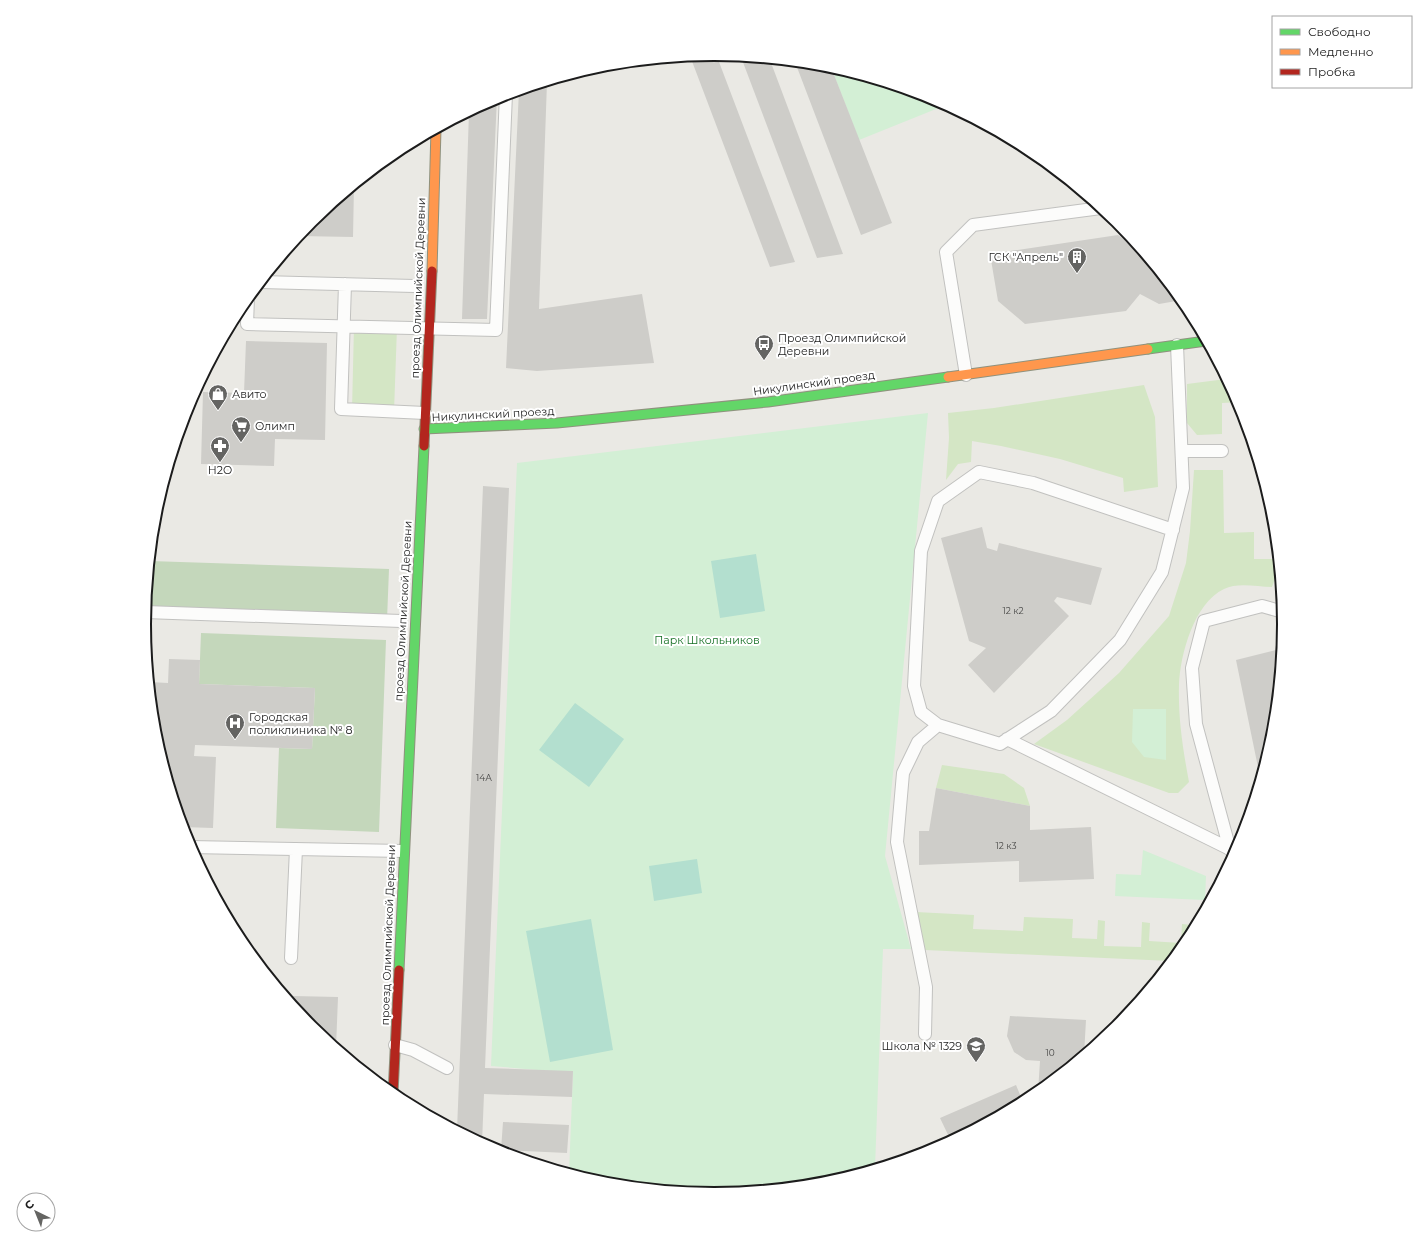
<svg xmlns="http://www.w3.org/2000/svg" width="1428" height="1248" viewBox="0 0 1428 1248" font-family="Montserrat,sans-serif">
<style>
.grass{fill:#d4e6c5}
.forest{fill:#c4d7bb}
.park{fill:#d3efd5}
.pitch{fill:#b3dfcf}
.building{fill:#cecdc9}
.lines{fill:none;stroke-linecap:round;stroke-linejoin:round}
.lane-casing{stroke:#c1c1bf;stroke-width:14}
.fast-casing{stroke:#8f927e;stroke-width:11}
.slow-casing{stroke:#8f927e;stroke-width:11}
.jam-casing{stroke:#8f927e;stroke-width:11}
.lane{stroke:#fcfcfb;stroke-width:12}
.fast{stroke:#63d668;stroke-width:9}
.slow{stroke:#ff974d;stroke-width:9}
.jam{stroke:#b3261e;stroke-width:9}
.labels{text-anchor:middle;stroke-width:4;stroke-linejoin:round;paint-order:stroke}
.number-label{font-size:9px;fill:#484847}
.poi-label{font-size:11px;fill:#1c1c1c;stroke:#fff;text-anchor:start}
.street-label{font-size:11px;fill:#1c1c1c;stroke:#fff}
.park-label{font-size:11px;fill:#146f23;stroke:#fff}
.rim{fill:none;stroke:#1c1c1c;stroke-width:2}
</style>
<rect width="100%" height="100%" fill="#eae9e4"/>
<path class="grass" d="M 354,326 L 397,327 L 394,412 L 352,410 Z
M 1226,379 L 1239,402 L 1222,403 L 1222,434 L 1197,435 L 1187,423 L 1187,384 Z
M 1144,385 L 1155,417 L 1158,487 L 1124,492 L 1123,478 L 1060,459 L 1001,446 L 972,441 L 971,462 L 958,464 L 946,480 L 949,438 L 948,413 L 994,408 Z
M 1194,470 L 1223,470 L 1224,533 L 1254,532 L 1254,559 L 1278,559 L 1279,568 L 1272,587 C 1257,587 1238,582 1224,589 C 1194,603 1180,655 1179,685 C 1178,718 1183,750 1189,782 L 1178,793 L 1169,793 L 1034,744 L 1067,720 L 1119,673 L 1169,616 L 1186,563 L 1190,531 Z
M 942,765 L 1004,774 L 1024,788 L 1030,806 L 936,788 Z
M 916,912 L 974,915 L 973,929 L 1023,931 L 1024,917 L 1073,919 L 1072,938 L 1097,939 L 1098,920 L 1105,921 L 1104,946 L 1141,947 L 1142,922 L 1150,923 L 1149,941 L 1181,943 L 1182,924 L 1192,925 L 1192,933 L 1188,941 L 1171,961 L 925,950 Z"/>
<path class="forest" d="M 150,561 L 389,569 L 387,620 L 145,612 Z
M 201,633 L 386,640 L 379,832 L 276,828 L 279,748 L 312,749 L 315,688 L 199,684 Z"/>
<path class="park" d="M 831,67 L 932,97 L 946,105 L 859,140 Z
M 928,413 L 885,856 L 911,949 L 883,949 L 875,1168 L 825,1183 L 714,1194 L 603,1183 L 569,1173 L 573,1073 L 491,1066 L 517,463 Z
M 1133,709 L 1166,709 L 1166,760 L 1144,757 L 1132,742 Z
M 1143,850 L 1206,876 L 1205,900 L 1115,896 L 1116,874 L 1141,875 Z"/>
<path class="pitch" d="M 756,554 L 765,611 L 720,618 L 711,561 Z
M 575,703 L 624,739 L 589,787 L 539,750 Z
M 697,859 L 702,893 L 654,901 L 649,866 Z
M 591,919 L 613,1050 L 550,1062 L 526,931 Z"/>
<path class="building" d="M 716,54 L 795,262 L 770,267 L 690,56 Z
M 741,57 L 770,60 L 843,254 L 817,258 Z
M 630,62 L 608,71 L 605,65 Z
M 795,62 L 831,67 L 892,223 L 861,235 Z
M 547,82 L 539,309 L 642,294 L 654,363 L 537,371 L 506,368 L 519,90 Z
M 497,97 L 487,319 L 462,319 L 469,112 Z
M 354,185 L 353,237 L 299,236 L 311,221 Z
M 1118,235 L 1133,246 L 1135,243 L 1182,300 L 1159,304 L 1140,294 L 1126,311 L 1025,324 L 998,301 L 990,254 Z
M 246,341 L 327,343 L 325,440 L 275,439 L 274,466 L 201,464 L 203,392 L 244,393 Z
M 483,486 L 509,488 L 485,1068 L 573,1071 L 572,1097 L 484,1094 L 482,1143 L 457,1130 Z
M 982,527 L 987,548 L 997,551 L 999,543 L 1102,568 L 1091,605 L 1057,597 L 1054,601 L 1069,616 L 994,693 L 968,665 L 986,648 L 969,641 L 941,538 Z
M 1276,650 L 1280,664 L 1273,735 L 1260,777 L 1236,660 Z
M 169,659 L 200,660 L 199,684 L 315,688 L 312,749 L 195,745 L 194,756 L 216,757 L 213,828 L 183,827 L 161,755 L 164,755 L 165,744 L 158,744 L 155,735 L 150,682 L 168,683 Z
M 1259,780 L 1257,787 L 1256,792 L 1251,787 Z
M 936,788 L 1030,806 L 1030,830 L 1091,827 L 1094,879 L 1019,882 L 1019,861 L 919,865 L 919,831 L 929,831 Z
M 293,996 L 338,997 L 336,1048 L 311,1027 L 293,1005 Z
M 1010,1016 L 1086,1020 L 1084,1055 L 1038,1092 L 1040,1061 L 1026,1060 L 1014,1052 L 1007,1036 Z
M 1016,1085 L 1023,1102 L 951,1141 L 940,1118 Z
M 503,1122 L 569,1125 L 567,1153 L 501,1150 Z"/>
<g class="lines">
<g class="lane-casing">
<path id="lane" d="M 261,282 L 414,286
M 345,284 L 341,409 L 425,413
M 248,298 L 247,324 L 496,330 L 506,94
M 966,375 L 946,252 L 973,225 L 1101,208
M 1182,451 L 1222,451
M 145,612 L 401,621
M 938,725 L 921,712 L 914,686 L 921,551 L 938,501 L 979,472 L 1033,483 L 1173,530
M 1007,739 L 1234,851
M 190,847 L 403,851
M 1230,850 L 1196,724 L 1192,668 L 1204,621 L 1262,606 L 1283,612
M 291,958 L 296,849
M 925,1034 L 926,987 L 897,842 L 903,773 L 918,742 L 938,725 L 1000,744 L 1051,711 L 1120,640 L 1162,572 L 1183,488 L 1177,345
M 395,1045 L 413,1050 L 447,1068"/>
</g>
<g class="fast-casing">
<path id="fast" d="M 1148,349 L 1206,341
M 424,429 L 557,423 L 768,402 L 948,377
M 399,970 L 424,446"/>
</g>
<g class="slow-casing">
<path id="slow" d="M 432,271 L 436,129
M 948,377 L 1148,349"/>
</g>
<g class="jam-casing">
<path id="jam" d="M 424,446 L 432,271
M 393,1094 L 399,970"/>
</g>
<use href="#lane" class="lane"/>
<use href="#fast" class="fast"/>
<use href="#slow" class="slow"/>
<use href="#jam" class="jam"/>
</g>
<defs>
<g id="building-pin" transform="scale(1)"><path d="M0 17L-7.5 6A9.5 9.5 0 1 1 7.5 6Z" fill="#646462" stroke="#fff"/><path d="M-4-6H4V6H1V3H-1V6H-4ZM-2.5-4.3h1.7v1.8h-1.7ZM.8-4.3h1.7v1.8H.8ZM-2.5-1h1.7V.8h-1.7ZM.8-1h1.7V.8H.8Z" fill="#fff"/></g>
<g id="bus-pin" transform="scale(1)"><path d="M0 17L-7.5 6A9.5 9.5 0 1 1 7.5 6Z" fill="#646462" stroke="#fff"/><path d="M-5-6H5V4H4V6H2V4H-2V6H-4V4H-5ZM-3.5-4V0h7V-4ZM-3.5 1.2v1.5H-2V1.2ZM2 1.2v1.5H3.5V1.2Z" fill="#fff"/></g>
<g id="shop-pin" transform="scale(1)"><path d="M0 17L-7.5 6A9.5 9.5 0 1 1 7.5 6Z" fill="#646462" stroke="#fff"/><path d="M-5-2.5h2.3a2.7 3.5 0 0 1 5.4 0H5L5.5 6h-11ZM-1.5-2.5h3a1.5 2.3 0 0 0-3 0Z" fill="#fff"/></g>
<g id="supermarket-pin" transform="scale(1)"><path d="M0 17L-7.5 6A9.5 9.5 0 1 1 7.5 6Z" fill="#646462" stroke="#fff"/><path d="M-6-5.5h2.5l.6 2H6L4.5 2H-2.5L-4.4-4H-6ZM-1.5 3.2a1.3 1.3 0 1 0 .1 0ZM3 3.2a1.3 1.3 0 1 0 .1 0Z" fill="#fff"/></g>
<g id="pharmacy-pin" transform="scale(1)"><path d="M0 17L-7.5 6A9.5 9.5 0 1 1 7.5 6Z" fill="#646462" stroke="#fff"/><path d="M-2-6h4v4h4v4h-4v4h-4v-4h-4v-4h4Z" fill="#fff"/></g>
<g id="hospital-pin" transform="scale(1)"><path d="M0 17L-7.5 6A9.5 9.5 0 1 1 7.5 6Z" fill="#646462" stroke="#fff"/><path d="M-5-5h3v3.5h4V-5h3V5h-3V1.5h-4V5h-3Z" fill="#fff"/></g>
<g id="school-pin" transform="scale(1)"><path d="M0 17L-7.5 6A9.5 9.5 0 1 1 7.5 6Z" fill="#646462" stroke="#fff"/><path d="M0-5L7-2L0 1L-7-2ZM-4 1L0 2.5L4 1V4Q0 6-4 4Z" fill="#fff"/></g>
</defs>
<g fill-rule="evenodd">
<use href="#building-pin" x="1077" y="257"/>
<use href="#bus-pin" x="764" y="344"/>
<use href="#shop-pin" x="218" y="394"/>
<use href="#supermarket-pin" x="241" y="426"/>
<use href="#pharmacy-pin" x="220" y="446"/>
<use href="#hospital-pin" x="235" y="723"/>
<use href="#school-pin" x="976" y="1046"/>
</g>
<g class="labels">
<g class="number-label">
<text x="1013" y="614">12 к2</text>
<text x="484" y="781">14А</text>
<text x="1006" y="849">12 к3</text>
<text x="1050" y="1056">10</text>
</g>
<g class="poi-label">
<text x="1063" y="261" text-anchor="end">ГСК "Апрель"</text>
<text x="778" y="342">Проезд Олимпийской<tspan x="778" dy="13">Деревни</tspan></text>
<text x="232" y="398">Авито</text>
<text x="255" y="430">Олимп</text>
<text x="220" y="474" text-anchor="middle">H2O</text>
<text x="249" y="721">Городская<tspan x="249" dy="13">поликлиника № 8</tspan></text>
<text x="962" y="1050" text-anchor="end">Школа № 1329</text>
</g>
<g class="street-label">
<text transform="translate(418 288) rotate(-88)" y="4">проезд Олимпийской Деревни</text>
<text transform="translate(814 383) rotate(-8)" y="4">Никулинский проезд</text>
<text transform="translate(493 414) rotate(-3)" y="4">Никулинский проезд</text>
<text transform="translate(403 611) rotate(-87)" y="4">проезд Олимпийской Деревни</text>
<text transform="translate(388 935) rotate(-88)" y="4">проезд Олимпийской Деревни</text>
</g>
<g class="park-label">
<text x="707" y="644">Парк Школьников</text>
</g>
</g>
<path d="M0 0H1428V1248H0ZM151 624a563 563 0 1 1 1126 0a563 563 0 1 1-1126 0Z" fill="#fff" fill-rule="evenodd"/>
<path class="rim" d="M151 624a563 563 0 1 1 1126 0a563 563 0 1 1-1126 0Z"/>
<rect x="1272" y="16" width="140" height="72" fill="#ffffff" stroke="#a4a4a4"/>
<rect x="1280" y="29" width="20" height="6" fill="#63d668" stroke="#a4a4a4"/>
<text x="1308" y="36" font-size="12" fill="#1c1c1c">Свободно</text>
<rect x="1280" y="49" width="20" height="6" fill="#ff974d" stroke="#a4a4a4"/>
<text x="1308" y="56" font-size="12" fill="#1c1c1c">Медленно</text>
<rect x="1280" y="69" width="20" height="6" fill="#b3261e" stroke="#a4a4a4"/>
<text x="1308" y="76" font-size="12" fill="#1c1c1c">Пробка</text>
<g transform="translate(36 1212) rotate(317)"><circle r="19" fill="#ffffff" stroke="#a4a4a4"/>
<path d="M0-3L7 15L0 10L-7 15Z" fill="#646462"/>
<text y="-6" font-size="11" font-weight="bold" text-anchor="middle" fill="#1c1c1c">С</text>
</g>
</svg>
